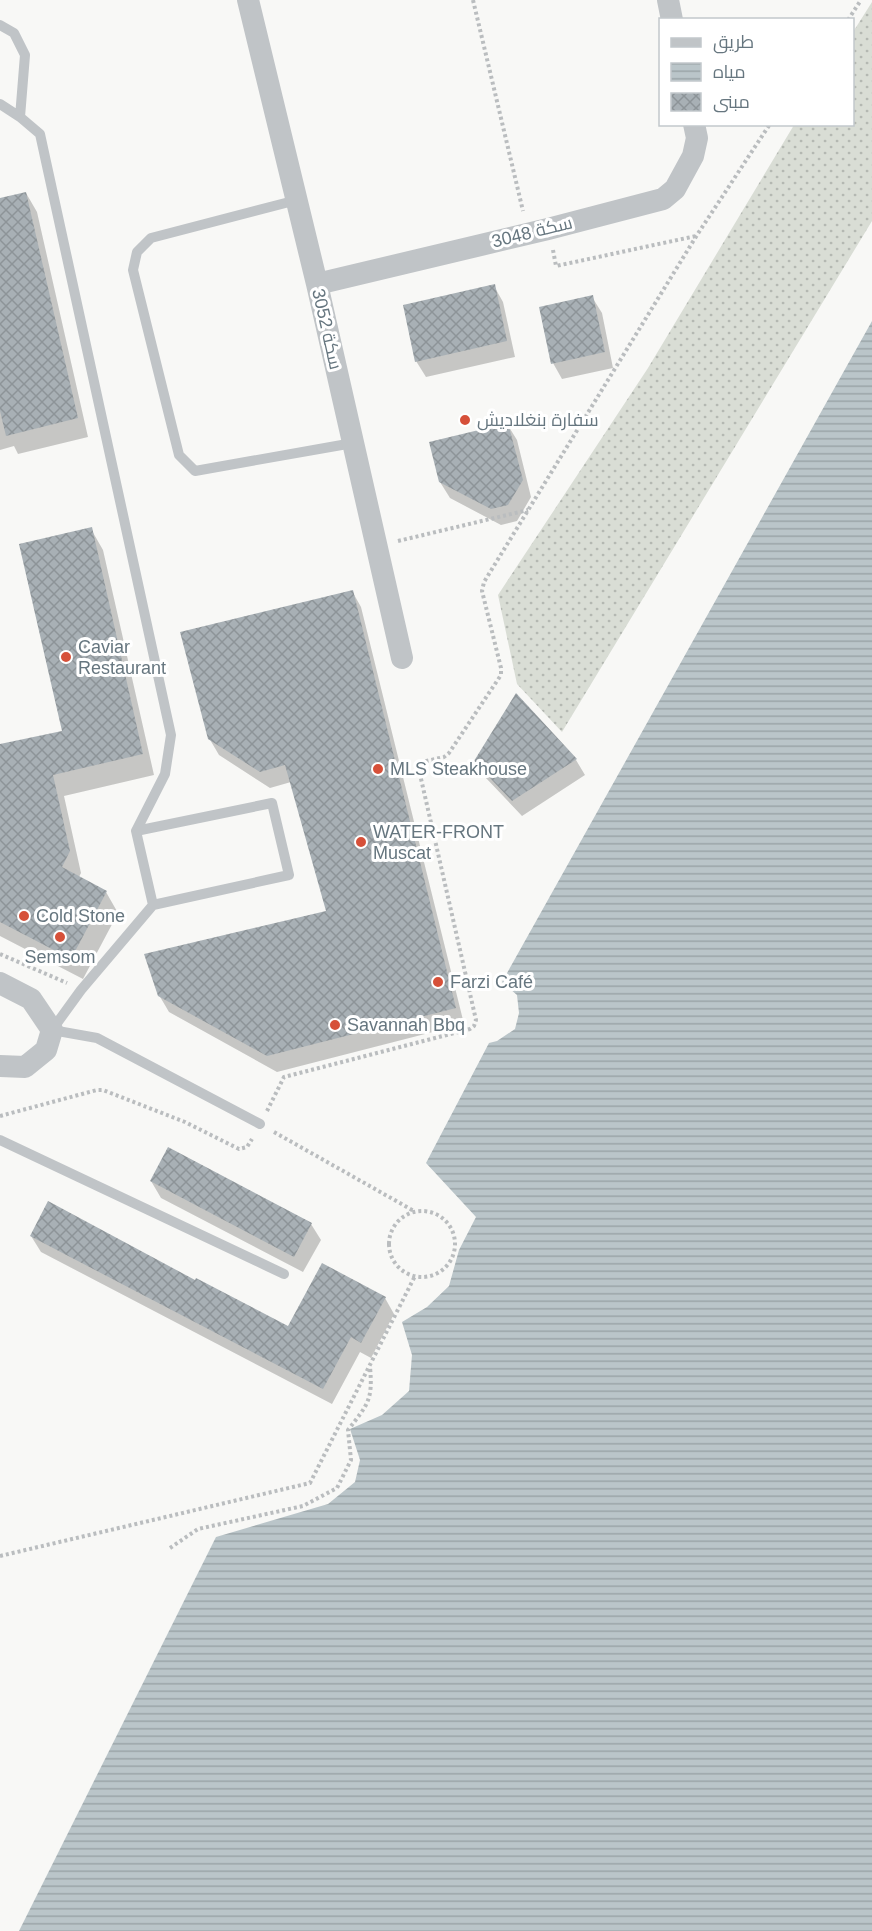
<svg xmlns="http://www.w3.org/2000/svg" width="872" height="1931" viewBox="0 0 872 1931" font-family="Arial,Cairo,sans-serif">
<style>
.grass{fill:url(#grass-dots)}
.water{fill:url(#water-rules)}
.shadow{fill:#0003}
.building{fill:url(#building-cross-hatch)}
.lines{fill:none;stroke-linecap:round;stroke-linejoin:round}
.path{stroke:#babdbf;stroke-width:4;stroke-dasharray:3 3;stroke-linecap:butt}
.service{stroke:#c0c4c7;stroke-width:10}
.minor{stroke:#c0c4c7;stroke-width:22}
.poi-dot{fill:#d65039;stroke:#fff;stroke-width:2}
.labels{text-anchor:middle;stroke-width:6;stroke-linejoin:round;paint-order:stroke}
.street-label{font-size:18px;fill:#66767f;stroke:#fff}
.poi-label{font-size:18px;fill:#66767f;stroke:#fff;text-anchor:start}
</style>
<defs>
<pattern id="grass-dots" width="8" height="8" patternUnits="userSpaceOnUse" patternTransform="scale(1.5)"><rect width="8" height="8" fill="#d9ddd5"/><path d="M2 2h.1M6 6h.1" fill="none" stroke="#b4b8b2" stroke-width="1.8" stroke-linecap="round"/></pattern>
<pattern id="water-rules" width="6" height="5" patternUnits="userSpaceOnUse" patternTransform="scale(1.5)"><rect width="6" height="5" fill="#bac5c9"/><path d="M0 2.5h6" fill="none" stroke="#9ba5a8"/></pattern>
<pattern id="building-cross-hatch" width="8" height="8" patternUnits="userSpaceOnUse" patternTransform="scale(1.5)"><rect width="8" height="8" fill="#a8b0b5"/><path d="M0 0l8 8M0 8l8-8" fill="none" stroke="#8d9498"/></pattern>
</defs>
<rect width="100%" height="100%" fill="#f8f8f6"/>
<path class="grass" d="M 872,2 L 872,221 L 562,732 L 517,684 L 498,595 L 648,368 L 794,125 L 852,124 L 853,32 Z"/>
<path class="water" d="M 872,321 L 872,1931 L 19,1931 L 216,1537 L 328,1504 L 355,1482 L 360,1460 L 350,1429 L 382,1415 L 409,1391 L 412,1355 L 402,1322 L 427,1307 L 449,1286 L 459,1250 L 476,1217 L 426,1163 L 489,1043 L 497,1041 L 515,1029 L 519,1013 L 517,995 L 502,982 Z"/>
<path class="shadow" d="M 26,193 L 37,212 L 88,437 L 18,454 L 14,446 L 0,450 L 0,199 Z
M 494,286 L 503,302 L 515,357 L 426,377 L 416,361 Z
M 592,297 L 602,313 L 613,368 L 562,379 L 553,363 Z
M 507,424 L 517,440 L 531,497 L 517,521 L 501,525 L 450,498 L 440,482 Z
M 91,529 L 103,550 L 154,775 L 64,796 L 81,873 L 79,877 L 106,892 L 118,913 L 83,979 L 0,936 L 0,746 L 64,732 Z
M 352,591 L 361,607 L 464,1024 L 277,1072 L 169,1012 L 159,995 L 328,912 L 291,782 L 270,788 L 219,755 L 209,738 Z
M 576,760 L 585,775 L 522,816 L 485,777 L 475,761 Z
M 151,1181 L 311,1224 L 321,1240 L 303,1272 L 161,1198 Z
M 31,1236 L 196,1282 L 289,1328 L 385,1298 L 394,1314 L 371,1358 L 360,1352 L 332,1404 L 41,1252 Z"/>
<path class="building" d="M 26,192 L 78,418 L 6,436 L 0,411 L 0,198 Z
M 495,284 L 507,341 L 415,362 L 403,305 Z
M 593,295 L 605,352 L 551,364 L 539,307 Z
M 508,423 L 523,480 L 508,505 L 491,509 L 439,482 L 429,442 Z
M 92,527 L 143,754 L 53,775 L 70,851 L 62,867 L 107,891 L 71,959 L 0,922 L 0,744 L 62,731 L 19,544 Z
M 353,590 L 456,1008 L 267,1056 L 158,996 L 144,954 L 326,911 L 285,765 L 260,772 L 208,739 L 180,632 Z
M 516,693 L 577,759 L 512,801 L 474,761 Z
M 168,1147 L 312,1223 L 294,1257 L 150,1181 Z
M 48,1201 L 195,1280 L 196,1278 L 288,1326 L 322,1263 L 386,1297 L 361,1343 L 351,1337 L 323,1389 L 30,1236 Z"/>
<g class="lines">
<path class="path" d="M 473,0 L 523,211
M 848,20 L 861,0
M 553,250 L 556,266 L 696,236
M 398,541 L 528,510
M 0,954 L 67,983
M 267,1111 L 284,1077 L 470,1029 L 474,1026 L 476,1020 L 419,770 L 422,762 L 444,757 L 449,753 L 501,675 L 501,668 L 482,591 L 484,582 L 697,235 L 770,124
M 0,1116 L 97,1090 L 103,1090 L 185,1122 L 239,1149 L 247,1147 L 252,1139
M 274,1132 L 414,1211
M389 1244a33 33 0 1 1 66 0a33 33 0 1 1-66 0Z
M 170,1548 L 198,1529 L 303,1506 L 337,1488 L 351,1460 L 348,1430 C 368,1404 373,1400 370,1367
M 0,1556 L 310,1483 L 415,1276"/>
<path class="service" d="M 0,25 L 14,33 L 25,55 L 20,117
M 0,104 L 20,117 L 40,134 L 171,735 L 165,774 L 136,831
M 297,200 L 151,238 L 137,252 L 133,270 L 179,455 L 195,471 L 353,443
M 153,905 L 136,831 L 272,803 L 289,875 L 153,905 L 81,990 L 52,1030 L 97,1038 L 260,1124
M 0,1140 L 284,1274"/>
<path class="minor" d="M 248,0 L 317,284 L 402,658
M 668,0 L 672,20
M 317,284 L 548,229 L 663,199 L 675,189 L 693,156 L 697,138 L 694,124
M 0,983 L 31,999 L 52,1030 L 46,1050 L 25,1067 L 0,1066"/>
</g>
<g class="poi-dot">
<circle cx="465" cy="420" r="6"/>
<circle cx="66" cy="657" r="6"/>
<circle cx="378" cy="769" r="6"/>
<circle cx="361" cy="842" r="6"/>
<circle cx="24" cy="916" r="6"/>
<circle cx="60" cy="937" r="6"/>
<circle cx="438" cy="982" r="6"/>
<circle cx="335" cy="1025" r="6"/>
</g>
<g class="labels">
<g class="street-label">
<text transform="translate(532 232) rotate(-14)" y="6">سكة 3048</text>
<text transform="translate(327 329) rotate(77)" y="6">سكة 3052</text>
</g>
<g class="poi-label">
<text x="477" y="426">سفارة بنغلاديش</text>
<text x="78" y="653">Caviar<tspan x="78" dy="21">Restaurant</tspan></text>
<text x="390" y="775">MLS Steakhouse</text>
<text x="373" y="838">WATER-FRONT<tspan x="373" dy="21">Muscat</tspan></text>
<text x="36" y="922">Cold Stone</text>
<text x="60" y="963" text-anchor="middle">Semsom</text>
<text x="450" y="988">Farzi Café</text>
<text x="347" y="1031">Savannah Bbq</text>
</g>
</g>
<rect x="659" y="18" width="195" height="108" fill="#ffffff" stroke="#c2c8cc" stroke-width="1.5"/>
<rect x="671" y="38" width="30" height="9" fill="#c0c4c7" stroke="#c2c8cc" stroke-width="1.5"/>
<text x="713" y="48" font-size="18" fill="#66767f">طريق</text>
<rect x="671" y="63" width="30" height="18" fill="url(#water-rules)" stroke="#c2c8cc" stroke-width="1.5"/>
<text x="713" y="78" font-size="18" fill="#66767f">مياه</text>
<rect x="671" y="93" width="30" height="18" fill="url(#building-cross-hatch)" stroke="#c2c8cc" stroke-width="1.5"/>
<text x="713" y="108" font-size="18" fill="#66767f">مبنى</text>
</svg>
